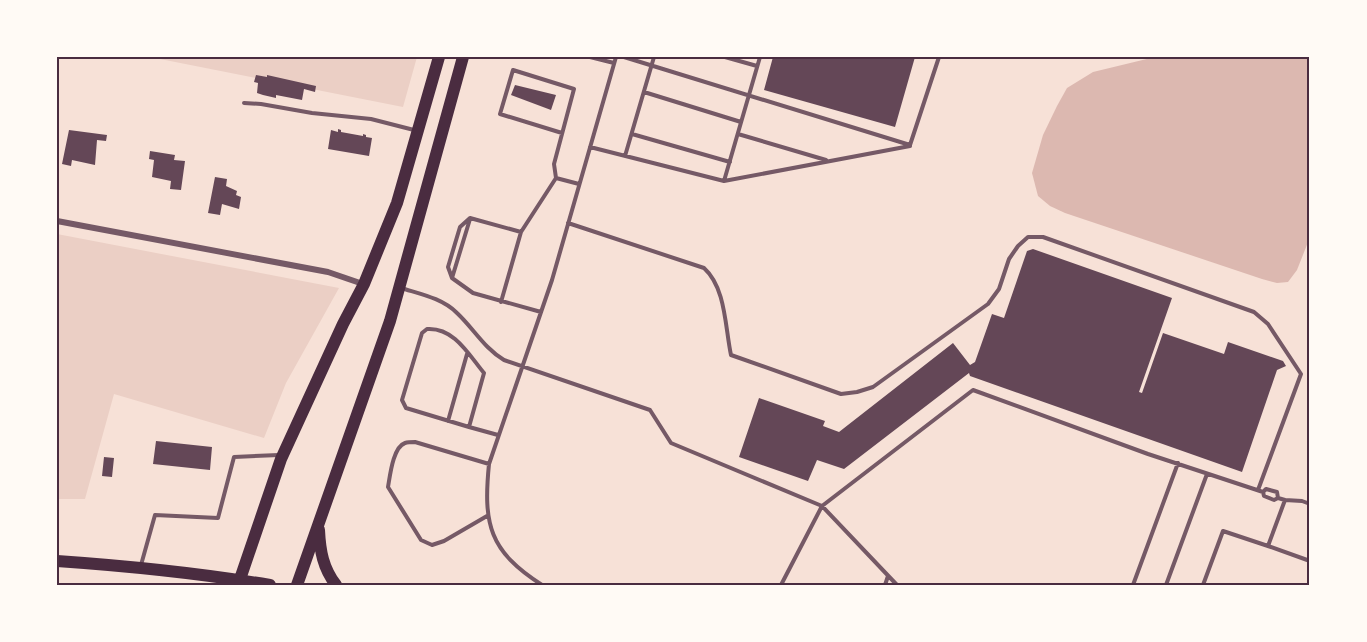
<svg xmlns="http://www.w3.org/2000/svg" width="1367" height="642" viewBox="0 0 1367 642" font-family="'PT Sans',sans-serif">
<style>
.green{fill:#ebcfc5}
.water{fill:#dcb8b0}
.building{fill:#644757}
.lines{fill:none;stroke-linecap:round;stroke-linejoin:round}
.service{stroke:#755966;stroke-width:4}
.minor{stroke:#755966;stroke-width:6}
.primary{stroke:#4a2c40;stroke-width:12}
.neatline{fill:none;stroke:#4a2c40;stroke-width:2}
</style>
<rect width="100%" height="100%" fill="#f7e1d7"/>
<path class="green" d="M 150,57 L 417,57 L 403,107 Z
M 57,234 L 339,288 L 286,383 L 264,438 L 114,394 L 85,499 L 57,499 Z"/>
<path class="water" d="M 1155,57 L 1310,57 L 1310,237 L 1297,270 L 1288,282 L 1277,283 L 1262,279 L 1065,213 L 1050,206 L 1038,196 L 1032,173 L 1043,135 L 1057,106 L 1067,88 L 1093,72 Z"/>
<path class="building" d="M 773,57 L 915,57 L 895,127 L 764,90 Z
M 256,75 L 267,77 L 267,75 L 316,86 L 315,92 L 304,89 L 302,100 L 276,95 L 276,98 L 263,95 L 257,93 L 258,83 L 254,82 Z
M 515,85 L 556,95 L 551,110 L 511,95 Z
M 338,129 L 341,130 L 341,132 L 363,136 L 363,134 L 366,135 L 366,137 L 372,138 L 369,156 L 328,149 L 331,130 L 338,132 Z
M 69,130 L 107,135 L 106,141 L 97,140 L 95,165 L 72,160 L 71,166 L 62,164 Z
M 150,151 L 175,155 L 174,160 L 185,161 L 181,190 L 170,189 L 171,181 L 152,177 L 154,160 L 149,159 Z
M 215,177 L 227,179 L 226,186 L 237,191 L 236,195 L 241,197 L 239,209 L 222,204 L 220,215 L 208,213 Z
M 1033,249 L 1172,298 L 1139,392 L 1142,393 L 1163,333 L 1224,354 L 1228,342 L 1283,361 L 1286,366 L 1277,370 L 1242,472 L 970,376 L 969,373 L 844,469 L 817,460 L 808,481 L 739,457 L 759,398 L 825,421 L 823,426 L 839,432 L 953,343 L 970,365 L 975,362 L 992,314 L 1004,318 L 1027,251 Z
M 156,441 L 212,447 L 210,470 L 153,464 Z
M 104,457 L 114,458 L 112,477 L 102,476 Z"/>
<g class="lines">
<path class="service" d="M 590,57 L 614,63
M 624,57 L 910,145
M 725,57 L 757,66
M 644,92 L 741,122
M 244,103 L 261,104 L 312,113 L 371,119 L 414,130
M 562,133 L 500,114 L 513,70 L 574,89 L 554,164 L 556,178 L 579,184
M 632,134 L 730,162
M 738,134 L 826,160
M 910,145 L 939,57
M 590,147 L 724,181 L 760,57
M 625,156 L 654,57
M 724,181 L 910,146
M 568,223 L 704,268 C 726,288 725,327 731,355 L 841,394 L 857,392 L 873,387 L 988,304 L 999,289 L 1009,259 L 1018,246 L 1028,237 L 1043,237 L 1254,312 L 1268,324 L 1301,374 L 1258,490
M 521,232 L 470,218 L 460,227 L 448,267 L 452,278 L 473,293 L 541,312
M 452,278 L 470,219
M 401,288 C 420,294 442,298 457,313 C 474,329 484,348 504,360 L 650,410 L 671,443 L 822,506 L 973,390 L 1148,454 L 1263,492 L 1266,489 L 1277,492 L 1278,498 L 1285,500 L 1268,546 L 1310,561
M 501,302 L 521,232 L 556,178
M 448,421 L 467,354
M 469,427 L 406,408 L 402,400 L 422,333 L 427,329 C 454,327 469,355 484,373 L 469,427 L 498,435
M 1263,492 L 1264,496 L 1274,500 L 1278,498
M 1285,500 L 1302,501 L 1310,504
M 487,516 L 444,541 L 432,545 L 421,540 L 388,487 C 390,476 393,447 405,443 C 408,442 411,442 415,442 L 489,464
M 141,565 L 155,515 L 218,518 L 234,457 L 279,455
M 542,585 C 489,551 483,524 489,464 L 552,280 L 616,57
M 781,585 L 822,506 L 897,585
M 885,585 L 888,576
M 1133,585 L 1178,463
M 1166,585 L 1207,474
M 1203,585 L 1223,531 L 1268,546"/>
<path class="minor" d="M 57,221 L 328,272 L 363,284"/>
<path class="primary" d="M 319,530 C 320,551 323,568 336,585
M 57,561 C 129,566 199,573 270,585
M 238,585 L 281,459 L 343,324 L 364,284 L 397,203 L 439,57
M 297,585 L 390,321 L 463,57"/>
</g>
<rect width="1367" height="642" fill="none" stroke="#fffaf5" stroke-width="117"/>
<rect x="58" y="58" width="1250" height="526" class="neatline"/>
</svg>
